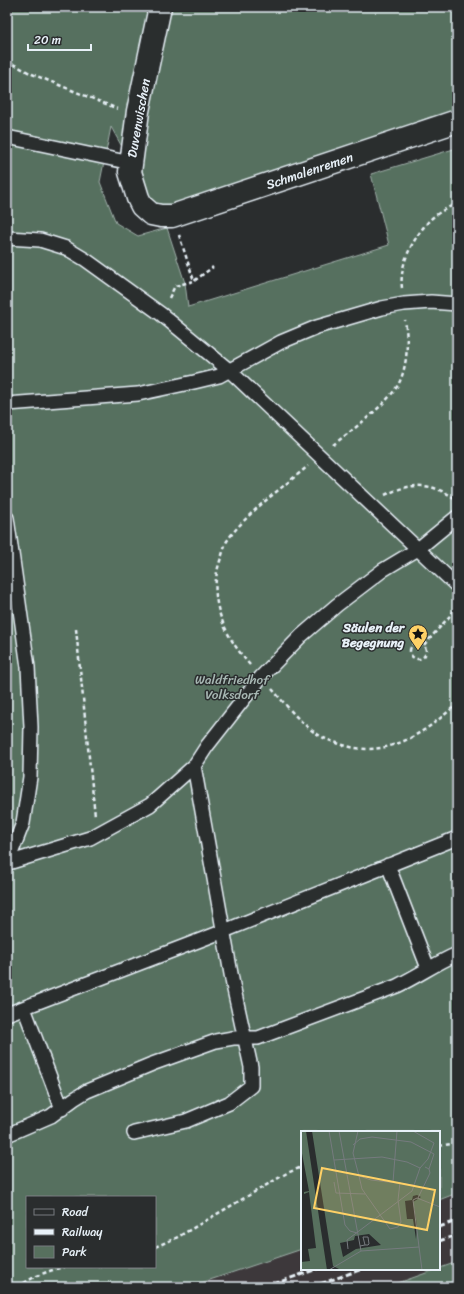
<svg xmlns="http://www.w3.org/2000/svg" width="464" height="1294" viewBox="0 0 464 1294" font-family="Sriracha,sans-serif">
<style>
.built{fill:#3d393a}
.green{fill:#57705e;stroke:#a0b0ab;fill-rule:evenodd}
.lines{fill:none;stroke-linecap:round;stroke-linejoin:round}
.service-casing{stroke:#e8f1f8;stroke-width:16}
.minor-casing{stroke:#e8f1f8;stroke-width:25}
.path{stroke:#e8f1f8;stroke-width:2.5;stroke-dasharray:4 3;stroke-linecap:butt}
.service{stroke:#2a2d2e;stroke-width:13}
.minor{stroke:#2a2d2e;stroke-width:22}
.rail{stroke:#e8f1f8;stroke-width:3;stroke-dasharray:6 3;stroke-linecap:butt}
.labels{text-anchor:middle;stroke-width:3;stroke-linejoin:round;paint-order:stroke}
.street-label{font-size:13px;fill:#e8f1f8;stroke:#2a2d2e}
.poi-label{font-size:13px;font-weight:bold;fill:#e8f1f8;stroke:#2a2d2e;text-anchor:end}
.park-label{font-size:13px;fill:#a7b7b3;stroke:#2a2d2e}
.inset-road{fill:none;stroke:#767b7f;stroke-width:1}
.view{fill:#ffd166;fill-opacity:0.15;stroke:#ffd166;stroke-width:2}
.inset-edge{fill:none;stroke:#e8f1f8;stroke-width:2}
</style>
<rect width="100%" height="100%" fill="#2a2d2e"/>
<filter id="ink" filterUnits="userSpaceOnUse"><feTurbulence type="fractalNoise" baseFrequency=".025" numOctaves="2"/><feDisplacementMap in="SourceGraphic" scale="8" xChannelSelector="R" yChannelSelector="G"/><feConvolveMatrix kernelMatrix="1 2 1 2 8 2 1 2 1" color-interpolation-filters="sRGB"/></filter>
<g filter="url(#ink)">
<path class="built" d="M 457,1193 L 457,1262 L 439,1268 L 439,1200 Z
M 302,1249 L 302,1269 L 437,1269 L 387,1287 L 189,1287 Z"/>
<path class="green" d="M 7,7 L 457,7 L 457,115 L 430,117 L 307,164 L 177,210 L 157,204 L 142,190 L 131,163 L 111,127 L 100,182 L 116,223 L 138,236 L 167,228 L 185,283 L 188,307 L 389,245 L 371,174 L 457,148 L 457,1193 L 439,1200 L 439,1132 L 302,1132 L 302,1249 L 189,1287 L 7,1287 ZM 27,1197 L 155,1197 L 155,1267 L 27,1267 Z
M 457,1262 L 457,1287 L 387,1287 Z"/>
<g class="lines">
<g class="service-casing">
<path id="service" d="M 7,137 L 131,163
M 7,238 L 40,240 L 66,248 L 86,260 L 161,314 L 230,371 L 457,586
M 7,404 L 138,394 L 194,382 L 219,376 L 281,342 L 317,327 L 382,308 L 404,304 L 431,302 L 457,304
M 7,518 L 28,667 L 31,727 L 30,777 L 23,823 L 7,864
M 8,863 L 90,838 L 150,805 L 194,766 L 207,746 L 261,677 L 301,636 L 337,605 L 383,570 L 418,549 L 457,517
M 388,865 L 428,968
M 24,1008 L 62,1109
M 7,1014 L 224,931 L 457,838
M 134,1133 L 186,1121 L 229,1103 L 251,1086 L 251,1067 L 233,985 L 194,766
M 7,1135 L 51,1116 L 74,1099 L 87,1091 L 152,1064 L 216,1041 L 233,1038 L 258,1038 L 397,986 C 418,976 436,963 457,954"/>
</g>
<g class="minor-casing">
<g id="minor">
<path id="s1" d="M 160,7 L 138,111 L 130,172 L 138,198 L 142,206 L 151,214 L 161,216 L 172,216 L 457,121"/>
</g>
</g>
<path class="path" d="M 7,61 L 32,74 L 118,109
M 179,235 L 194,281 L 213,267
M 402,288 C 399,264 413,239 428,222 C 435,214 447,208 457,203
M 169,298 L 175,286 L 194,281
M 333,445 C 352,430 390,403 400,381 C 408,362 408,341 405,320
M 385,495 C 412,482 432,482 457,500
M 76,629 L 95,816
M410 651a8 8 0 1 1 16 0a8 8 0 1 1-16 0Z
M 424,645 L 457,608
M 250,665 C 224,635 206,598 221,558 C 223,553 224,546 227,541 C 245,514 282,488 308,466
M 272,689 C 287,706 302,726 322,737 C 327,740 332,741 337,743 C 385,761 422,735 457,704
M 439,1146 L 457,1143
M 155,1247 L 176,1238 L 287,1173 L 302,1167
M 18,1287 C 32,1277 47,1271 64,1267"/>
<use href="#service" class="service"/>
<use href="#minor" class="minor"/>
<path class="rail" d="M 439,1227 L 457,1221
M 439,1241 L 457,1235
M 265,1287 L 317,1269
M 312,1287 L 362,1269"/>
</g>
</g>
<defs>
<g id="sight-pin" transform="scale(1)"><path d="M0 17L-7.5 6A9.5 9.5 0 1 1 7.5 6Z" fill="#ffd166" stroke="#2a2d2e"/><path d="M0-6L1.8-2.2L6-1.7L2.9 1.2L3.7 5.4L0 3.3L-3.7 5.4L-2.9 1.2L-6-1.7L-1.8-2.2Z" fill="#111"/></g>
</defs>
<g fill-rule="evenodd">
<use href="#sight-pin" x="418" y="634"/>
</g>
<g class="labels">
<g class="street-label">
<text transform="translate(138 118) rotate(-80)" y="5">Duvenwischen</text>
<text dy="5" stroke="none"><textPath href="#s1" startOffset="382">Schmalenremen</textPath></text>
</g>
<g class="poi-label">
<text x="404" y="632">Säulen der<tspan x="404" dy="15">Begegnung</tspan></text>
</g>
<g class="park-label">
<text x="232" y="684">Waldfriedhof<tspan x="232" dy="15">Volksdorf</tspan></text>
</g>
</g>
<g transform="translate(301 1131)">
<rect width="139" height="139" fill="#2a2d2e"/>
<path d="M 0,0 L 5,0 L 26,139 L 0,139 L 0,131 L 9,130 L 7,118 L 15,117 L 8,61 L 3,63 L 3,61 L 8,60 L 0,17 ZM 11,0 L 139,0 L 139,139 L 40,139 L 32,135 ZM 116,64 L 120,66 L 112,71 L 116,94 L 115,108 L 112,88 L 106,88 L 104,70 L 111,69 L 112,65 ZM 68,103 L 80,114 L 55,118 L 42,126 L 39,112 L 53,109 L 54,105 Z" fill="#57705e" fill-rule="evenodd"/>
<path class="inset-road" d="M 28,0 L 44,94 L 49,100 L 56,102M 38,0 L 60,120M 57,0 L 52,22 L 58,45 L 70,49 L 113,54M 52,14 L 59,8 L 71,6 L 110,11 L 133,23 L 128,38M 33,29 L 81,26 L 106,31 L 119,37 L 127,28 L 133,12 L 112,0M 58,45 L 61,58 L 89,98 L 97,96 L 100,91 L 97,69 L 99,51M 33,51 L 35,62 L 64,63M 92,51 L 96,0M 117,67 L 129,42 L 128,38 L 124,36M 59,115 L 64,114 L 67,114 L 68,113 L 67,106 L 62,106 L 64,114M 47,118 L 46,109 L 111,60 L 119,37M 28,139 L 60,120 L 118,116M 121,139 L 112,69 L 116,67 L 139,76"/>
<path class="view" d="M 21,37 L 134,59 L 126,99 L 13,77 Z"/>
<rect width="139" height="139" class="inset-edge"/>
</g>
<rect width="464" height="1294" fill="none" stroke="#2a2d2e" stroke-width="24"/>
<rect x="12" y="12" width="440" height="1270" fill="none" stroke="#e8f1f8" stroke-width="1.5" filter="url(#ink)"/>
<rect x="26" y="1196" width="130" height="72" fill="#2a2d2e" stroke="#767b7f"/>
<rect x="34" y="1209" width="20" height="6" fill="#2a2d2e" stroke="#767b7f"/>
<text x="62" y="1216" font-size="12" fill="#e8f1f8">Road</text>
<rect x="34" y="1229" width="20" height="6" fill="#e8f1f8" stroke="#767b7f"/>
<text x="62" y="1236" font-size="12" fill="#e8f1f8">Railway</text>
<rect x="34" y="1246" width="20" height="12" fill="#57705e" stroke="#767b7f"/>
<text x="62" y="1256" font-size="12" fill="#e8f1f8">Park</text>
<path d="M28 44v6h63v-6" fill="none" stroke="#e8f1f8" stroke-width="2"/>
<text x="34" y="44" font-size="12" fill="#e8f1f8" stroke="#2a2d2e" stroke-width="3" paint-order="stroke">20 m</text>
</svg>
